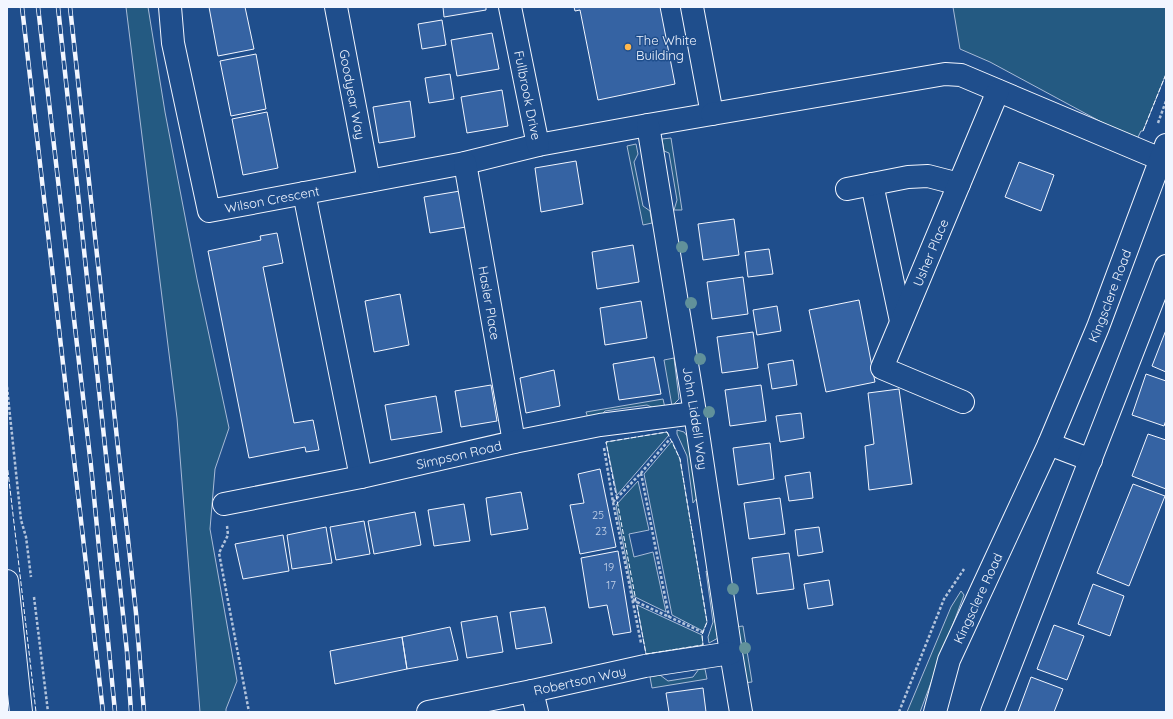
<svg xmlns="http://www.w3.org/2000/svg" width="1173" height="719" viewBox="0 0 1173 719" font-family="Quicksand,sans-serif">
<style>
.green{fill:#245a82;stroke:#a8bbd7}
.building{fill:#3563a3;stroke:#f2f6ff}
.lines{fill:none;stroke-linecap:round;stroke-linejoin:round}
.minor-casing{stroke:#f2f6ff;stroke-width:24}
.tertiary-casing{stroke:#f2f6ff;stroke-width:24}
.path{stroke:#b3c4dc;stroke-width:2.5;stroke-dasharray:3 2;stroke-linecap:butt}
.minor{stroke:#1f4e8c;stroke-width:22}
.tertiary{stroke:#1f4e8c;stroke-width:22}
.rail-casing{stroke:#f2f6ff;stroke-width:4.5}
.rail{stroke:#1f4e8c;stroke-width:3;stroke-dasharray:9;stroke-linecap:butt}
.fence{stroke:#f2f6ff;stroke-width:1;stroke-dasharray:5 2;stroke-linecap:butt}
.tree{fill:#61919a}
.poi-dot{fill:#ffb74d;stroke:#1f4e8c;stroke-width:1.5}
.labels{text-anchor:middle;stroke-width:3;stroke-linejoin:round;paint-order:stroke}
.number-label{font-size:11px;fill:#c3d1e8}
.poi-label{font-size:13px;fill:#f2f6ff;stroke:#1f4e8c;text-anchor:start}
.street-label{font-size:13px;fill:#f2f6ff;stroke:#1f4e8c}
</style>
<rect width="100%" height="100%" fill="#1f4e8c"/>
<path class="green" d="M 126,7 L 148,7 L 165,112 L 197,279 L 229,428 L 215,469 L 210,529 L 237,681 L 226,709 L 226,712 L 200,712 L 177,418 Z
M 953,7 L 1166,7 L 1166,74 L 1143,131 L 1141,131 L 1137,139 L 1118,131 L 990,62 L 960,49 Z
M 671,138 L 682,210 L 674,210 L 677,200 L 669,153 L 664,151 L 662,139 Z
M 636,144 L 638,154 L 634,162 L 643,206 L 650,211 L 652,223 L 643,225 L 627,146 Z
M 674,358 L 679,399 L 672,406 L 664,360 Z
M 663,399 L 665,408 L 658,410 L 647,405 L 605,411 L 598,418 L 589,421 L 586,412 Z
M 677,430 L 684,432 L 690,440 L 700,494 L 693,503 L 687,456 L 677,434 Z
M 667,432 L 669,435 L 617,495 L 606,442 Z
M 672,441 L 680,459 L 707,622 L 703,631 L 672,615 L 644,474 Z
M 638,481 L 649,530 L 629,534 L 634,557 L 653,552 L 666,612 L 633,596 L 616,505 Z
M 706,571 L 711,575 L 718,638 L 709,643 L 708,637 L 713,622 Z
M 961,591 L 964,595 L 920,712 L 907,712 L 951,607 Z
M 637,605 L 702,635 L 703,645 L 646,654 Z
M 743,626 L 752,682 L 743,683 L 735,627 Z
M 699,669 L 705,669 L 707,679 L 652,688 L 650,677 L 660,675 L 668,681 L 693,677 Z"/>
<path class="building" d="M 209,7 L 245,7 L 254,49 L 218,56 Z
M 443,7 L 486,7 L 486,10 L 444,17 Z
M 574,7 L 660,7 L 675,84 L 598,100 L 580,10 L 575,11 Z
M 442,20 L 446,45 L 422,49 L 418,24 Z
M 492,33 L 499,69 L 457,76 L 451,40 Z
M 256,54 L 266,109 L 231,116 L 220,61 Z
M 450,74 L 454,99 L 429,103 L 425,78 Z
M 502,90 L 508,126 L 467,133 L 461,97 Z
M 410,101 L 415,137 L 379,143 L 373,107 Z
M 267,112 L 278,168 L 243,175 L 232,119 Z
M 576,161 L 583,204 L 541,212 L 535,168 Z
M 1019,162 L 1054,175 L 1041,211 L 1005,197 Z
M 460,191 L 466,227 L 430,233 L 424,197 Z
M 734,219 L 739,255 L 703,260 L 698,224 Z
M 277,233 L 283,263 L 263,267 L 294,423 L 313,420 L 319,450 L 306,452 L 305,447 L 249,458 L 208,251 L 261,240 L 260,236 Z
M 633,245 L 639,282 L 597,289 L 592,252 Z
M 769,249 L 773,274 L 748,277 L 745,252 Z
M 743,277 L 748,314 L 712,319 L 707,282 Z
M 400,294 L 409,345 L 374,352 L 365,301 Z
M 859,300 L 875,382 L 826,392 L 809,310 Z
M 641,301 L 647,338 L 605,345 L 600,308 Z
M 777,306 L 781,331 L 757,335 L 753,310 Z
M 1166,330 L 1166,372 L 1152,366 Z
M 753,332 L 758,368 L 722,373 L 717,337 Z
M 654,357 L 661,394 L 619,400 L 613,364 Z
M 793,360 L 797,385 L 772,389 L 768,364 Z
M 554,370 L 560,406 L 526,413 L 520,378 Z
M 1146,374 L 1166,381 L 1166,420 L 1164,426 L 1132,415 Z
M 491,385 L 497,421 L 461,427 L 455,391 Z
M 761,385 L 766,421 L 730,426 L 725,390 Z
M 899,389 L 912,484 L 869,490 L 865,446 L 874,444 L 868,393 Z
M 436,396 L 442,432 L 391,440 L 385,405 Z
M 801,413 L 804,438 L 780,442 L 776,416 Z
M 1148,434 L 1166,440 L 1166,489 L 1132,476 Z
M 770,443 L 774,479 L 738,485 L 733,448 Z
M 600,469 L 616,547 L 580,554 L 570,505 L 584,503 L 578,474 Z
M 810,472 L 813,498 L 789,501 L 785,476 Z
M 1133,484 L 1165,496 L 1129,586 L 1097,573 Z
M 521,492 L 528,529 L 491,535 L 486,498 Z
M 780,498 L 785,534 L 749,539 L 744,503 Z
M 464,504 L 470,541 L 434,546 L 428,510 Z
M 415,512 L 421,545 L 374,554 L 368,521 Z
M 364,521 L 370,554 L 336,560 L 330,527 Z
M 326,527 L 332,563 L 292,569 L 287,535 Z
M 819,527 L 823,552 L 798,556 L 795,530 Z
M 283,535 L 289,571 L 243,579 L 235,544 Z
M 618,551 L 631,632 L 613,635 L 607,605 L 589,608 L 581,558 Z
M 789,553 L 794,589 L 757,594 L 752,558 Z
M 829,580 L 833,605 L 808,609 L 804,584 Z
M 1093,584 L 1124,596 L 1110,636 L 1078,624 Z
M 545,607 L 552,643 L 516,649 L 510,612 Z
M 497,616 L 503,652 L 467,658 L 461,622 Z
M 1054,625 L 1084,636 L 1067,680 L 1037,669 Z
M 450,627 L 458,660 L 407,669 L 402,637 Z
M 402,637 L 407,669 L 335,684 L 330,651 Z
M 1031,677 L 1063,689 L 1054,712 L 1018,712 Z
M 703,688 L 706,712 L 669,712 L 666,693 Z"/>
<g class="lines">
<g class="minor-casing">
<g id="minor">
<path id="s1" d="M 170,7 L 173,43 L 209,211 L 465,163 L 538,145 L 648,125 L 712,114 L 692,7"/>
<path id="s2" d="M 336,7 L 369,181"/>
<path id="s3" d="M 510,7 L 538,145"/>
<path d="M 712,114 L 945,74 L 961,75 L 1146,153 L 1161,159"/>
<path id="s4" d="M 648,125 L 695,413 L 731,653 L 741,712"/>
<path id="s5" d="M 465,163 L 514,442"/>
<path d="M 872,184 L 901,321"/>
<path d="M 847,189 L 908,177 L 928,176 L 959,184"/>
<path d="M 304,193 L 361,477"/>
<path id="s6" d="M 963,402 L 882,368 L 998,91"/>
<path d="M 1049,444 L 1091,460"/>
<path id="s7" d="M 224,504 L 361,477 L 514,442 L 600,425 L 695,413"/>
<path d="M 7,581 L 21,712"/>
<path d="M 532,691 L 537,712"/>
<path id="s8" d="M 428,712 L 532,691 L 645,666 L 731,653"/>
<path d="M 992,712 L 1166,266"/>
</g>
</g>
<g class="tertiary-casing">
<g id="tertiary">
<path id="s9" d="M 935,712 L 949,660 L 1049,444 L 1098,327 L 1166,145"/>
</g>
</g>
<path class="path" d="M 1158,123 L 1166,101
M 7,387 L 21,520 L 26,537 L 31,577
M 604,448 L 613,502 L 641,643
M 641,473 L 669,617
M 613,502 L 641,473 L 669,440
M 227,526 L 228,535 L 219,553 L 249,712
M 34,597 L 48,712
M 633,599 L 637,602 L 704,633
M 899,712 L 944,599 L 964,569"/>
<use href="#minor" class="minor"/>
<use href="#tertiary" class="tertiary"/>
<g class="rail-casing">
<path id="rail" d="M 22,7 L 103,712
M 38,7 L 91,466 L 115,712
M 58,7 L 127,652 L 131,712
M 70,7 L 136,613 L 144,712"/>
</g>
<use href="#rail" class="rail"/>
<path class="fence" d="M 1143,131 L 1166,74
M 667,432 L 680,459 L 707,622 L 702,635 L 703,645 L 646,654 L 606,442 Z
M 7,463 L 36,712"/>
</g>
<g class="tree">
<circle cx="682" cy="247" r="6"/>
<circle cx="691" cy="303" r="6"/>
<circle cx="700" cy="359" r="6"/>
<circle cx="709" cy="412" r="6"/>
<circle cx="733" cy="589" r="6"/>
<circle cx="745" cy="648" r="6"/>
</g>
<circle class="poi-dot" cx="628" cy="47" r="4"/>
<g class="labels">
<g class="number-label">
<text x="598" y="519">25</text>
<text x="601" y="535">23</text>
<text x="609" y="571">19</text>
<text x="611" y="589">17</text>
</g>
<g class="poi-label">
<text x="636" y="45">The White<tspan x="636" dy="15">Building</tspan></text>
</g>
<g class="street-label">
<text dy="5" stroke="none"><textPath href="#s2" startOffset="89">Goodyear Way</textPath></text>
<text dy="5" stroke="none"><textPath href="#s3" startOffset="90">Fullbrook Drive</textPath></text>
<text dy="5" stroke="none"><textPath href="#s1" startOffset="272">Wilson Crescent</textPath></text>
<text dy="5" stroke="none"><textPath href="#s6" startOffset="213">Usher Place</textPath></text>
<text dy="5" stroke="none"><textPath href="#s9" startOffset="452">Kingsclere Road</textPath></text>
<text dy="5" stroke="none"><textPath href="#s5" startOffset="142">Hasler Place</textPath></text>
<text dy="5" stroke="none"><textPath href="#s4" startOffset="297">John Liddell Way</textPath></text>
<text dy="5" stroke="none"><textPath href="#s7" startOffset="240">Simpson Road</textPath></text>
<text dy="5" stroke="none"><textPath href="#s9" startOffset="122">Kingsclere Road</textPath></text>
<text dy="5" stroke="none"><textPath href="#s8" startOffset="155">Robertson Way</textPath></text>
</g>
</g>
<rect width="1173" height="719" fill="none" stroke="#f2f6ff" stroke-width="16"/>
</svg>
